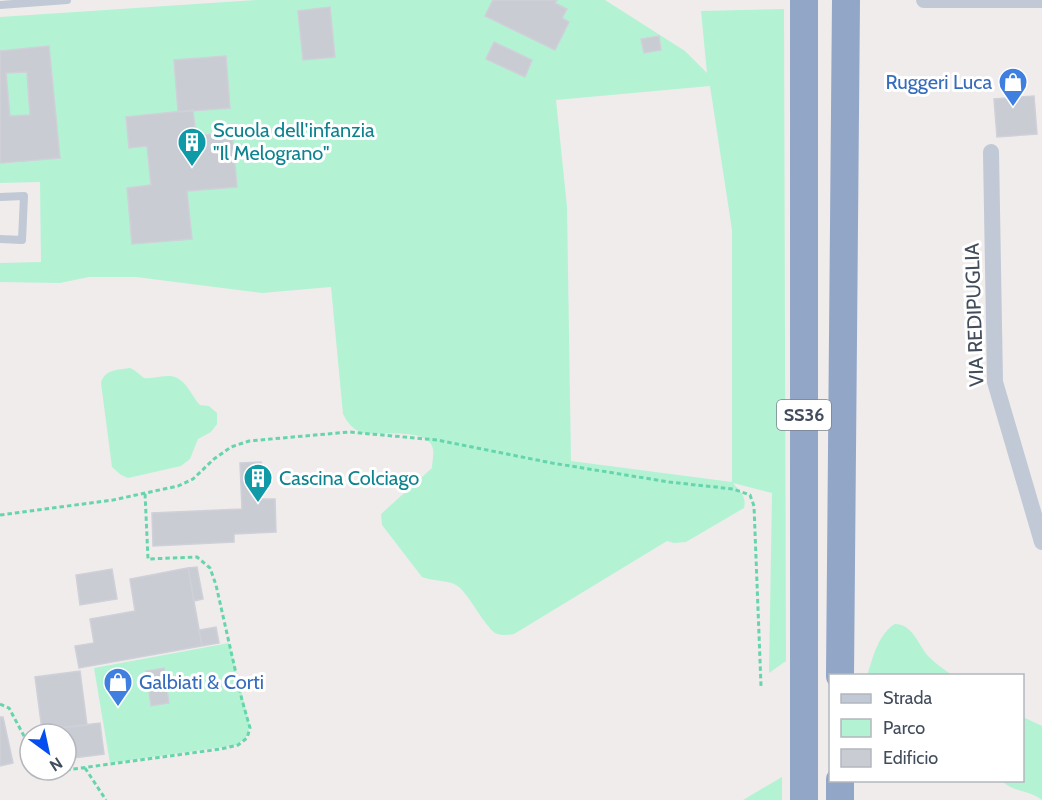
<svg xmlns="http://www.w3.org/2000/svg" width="1042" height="800" viewBox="0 0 1042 800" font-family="Cabin,sans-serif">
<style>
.green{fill:#b3f3d4;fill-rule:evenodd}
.building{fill:#caccd4;stroke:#cfd0d8;stroke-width:1.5;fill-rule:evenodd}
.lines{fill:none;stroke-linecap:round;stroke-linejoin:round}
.path{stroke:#67d5ac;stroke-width:3;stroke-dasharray:4.5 3;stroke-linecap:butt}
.service{stroke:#c0c9d5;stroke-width:8}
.minor{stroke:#c0c9d5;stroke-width:16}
.trunk{stroke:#92a6c8;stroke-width:28}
.labels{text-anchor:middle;stroke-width:6;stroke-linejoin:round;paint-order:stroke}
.shield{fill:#fff;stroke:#7b828c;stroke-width:1.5}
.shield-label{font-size:18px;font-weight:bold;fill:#424c5b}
.shop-label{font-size:20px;fill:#366cbe;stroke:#fff;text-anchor:end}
.culture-label{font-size:20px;fill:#0d838f;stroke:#fff;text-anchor:start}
.street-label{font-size:20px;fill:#424c5b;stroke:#fff}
</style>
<rect width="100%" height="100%" fill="#efeceb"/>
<path class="green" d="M 256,0 L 605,0 L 685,51 L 707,73 L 701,11 L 784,9 L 786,661 L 769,673 L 772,493 L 733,483 C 740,492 747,496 744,508 L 686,542 L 674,543 L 667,541 L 514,634 C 508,635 501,636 495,633 C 483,624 471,598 459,587 C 449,579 434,582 422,577 L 382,525 L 381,514 L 432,468 C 432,463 434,455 433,449 C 429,427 380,436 363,433 C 353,430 347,422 343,414 L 331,287 L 262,293 L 136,277 L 89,277 L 60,283 L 0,282 L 0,263 L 41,262 L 40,182 L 0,183 L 0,17 ZM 710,86 L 732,230 L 732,482 L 571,461 L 567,207 L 556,100 Z
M 130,368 L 134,370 L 144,378 C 152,379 161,376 169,376 C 186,377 190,394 200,405 L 209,406 L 217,413 L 217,424 L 211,432 L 198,439 L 190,459 L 181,466 L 128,478 L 121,475 L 112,467 L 101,383 C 105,369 117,370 130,368 Z
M 895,624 C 913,624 918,645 929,657 C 936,664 944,669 952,675 L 870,675 L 868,673 C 873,657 879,633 895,624 Z
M 229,643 L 250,726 L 246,737 L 237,745 L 110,763 L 94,668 Z
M 1023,717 L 1042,726 L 1042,800 C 1029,790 1015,793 1002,781 L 1022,780 Z
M 782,777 L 782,800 L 743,800 Z"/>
<path class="building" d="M 493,0 L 557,0 L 555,3 L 567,9 L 562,18 L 569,22 L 555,50 L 485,16 Z
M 330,7 L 335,57 L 303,60 L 298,11 Z
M 659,36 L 661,50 L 644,53 L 641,39 Z
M 494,42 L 532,60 L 525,77 L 486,59 Z
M 49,46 L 60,158 L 0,163 L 0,51 ZM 27,72 L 30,115 L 10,116 L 6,73 Z
M 226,56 L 230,108 L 178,112 L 174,60 Z
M 1034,96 L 1037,134 L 997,137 L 994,99 Z
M 193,110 L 196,136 L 232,132 L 237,187 L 187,191 L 192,239 L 132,244 L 127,188 L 151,185 L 147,146 L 129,148 L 126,117 Z
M 261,462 L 262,499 L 275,499 L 276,532 L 234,534 L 234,542 L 153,546 L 152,513 L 242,509 L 240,463 Z
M 197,567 L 203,599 L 194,601 L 188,568 Z
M 188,568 L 202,646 L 79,668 L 75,646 L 94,643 L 90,619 L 135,611 L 130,579 Z
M 112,569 L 117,599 L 80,605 L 76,575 Z
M 216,627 L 219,643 L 202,646 L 199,630 Z
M 164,668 L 169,703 L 151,706 L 146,671 Z
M 80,671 L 87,725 L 42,730 L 35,677 Z
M 0,717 L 3,717 L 13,763 L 0,766 Z
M 100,723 L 104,754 L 66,759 L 66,734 L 42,734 L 42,730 Z"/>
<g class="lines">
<path class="path" d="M 0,515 L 113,500 L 178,486 L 193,479 L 214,459 L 231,447 L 249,441 L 349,432 L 437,440 L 552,463 L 669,482 L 733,489 L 750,495 L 754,506 L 761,686
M 0,704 L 9,708 L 24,736 L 30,757
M 85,768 L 106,800
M 66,770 L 221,749 L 238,745 L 247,738 L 250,728 L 242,700 L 216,585 L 210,568 L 197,557 L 148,559 L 145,493"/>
<path class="service" d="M 0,5 L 67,0
M 0,197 L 24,196 L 22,240 L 0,239"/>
<path class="minor" d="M 924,0 L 1041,0
M 991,152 L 995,382 L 1042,542"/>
<path class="trunk" d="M 804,0 L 804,800
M 840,676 L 846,0
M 840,800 L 840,780"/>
</g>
<defs>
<g id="shop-pin" transform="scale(1.5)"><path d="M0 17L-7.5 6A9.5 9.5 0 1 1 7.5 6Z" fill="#3f7fe0" stroke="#fff"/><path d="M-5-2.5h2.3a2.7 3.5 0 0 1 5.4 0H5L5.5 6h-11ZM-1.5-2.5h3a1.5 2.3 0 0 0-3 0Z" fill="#fff"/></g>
<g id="building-pin" transform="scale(1.5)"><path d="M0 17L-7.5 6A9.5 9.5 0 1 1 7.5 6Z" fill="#0f9aa8" stroke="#fff"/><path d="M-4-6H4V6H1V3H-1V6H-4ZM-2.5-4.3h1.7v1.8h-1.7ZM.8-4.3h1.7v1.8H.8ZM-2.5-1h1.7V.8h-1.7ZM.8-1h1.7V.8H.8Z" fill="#fff"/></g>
</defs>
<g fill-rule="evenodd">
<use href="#shop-pin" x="1013" y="82"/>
<use href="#building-pin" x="192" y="142"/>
<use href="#building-pin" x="258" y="478"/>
<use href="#shop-pin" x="118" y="682"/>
</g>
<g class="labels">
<rect class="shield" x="777" y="400" width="54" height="30" rx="4.5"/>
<g class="shield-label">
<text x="804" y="421">SS36</text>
</g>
<g class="shop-label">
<text x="992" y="89">Ruggeri Luca</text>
<text x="139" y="689" text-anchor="start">Galbiati &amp; Corti</text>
</g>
<g class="culture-label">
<text x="213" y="137">Scuola dell'infanzia<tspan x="213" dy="23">"Il Melograno"</tspan></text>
<text x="279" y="485">Cascina Colciago</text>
</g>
<g class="street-label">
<text transform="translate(974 315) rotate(-92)" y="7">VIA REDIPUGLIA</text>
</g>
</g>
<rect x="829" y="674" width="195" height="108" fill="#ffffff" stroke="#b3b7bd" stroke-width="1.5"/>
<rect x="841" y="694" width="30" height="9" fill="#c0c9d5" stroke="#b3b7bd" stroke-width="1.5"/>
<text x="883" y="704" font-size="18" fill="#424c5b">Strada</text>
<rect x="841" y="719" width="30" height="18" fill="#b3f3d4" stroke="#b3b7bd" stroke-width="1.5"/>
<text x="883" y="734" font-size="18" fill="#424c5b">Parco</text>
<rect x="841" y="749" width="30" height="18" fill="#caccd4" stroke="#b3b7bd" stroke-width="1.5"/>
<text x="883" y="764" font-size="18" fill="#424c5b">Edificio</text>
<g transform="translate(48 752) rotate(147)"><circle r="28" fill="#ffffff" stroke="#b3b7bd" stroke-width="1.5"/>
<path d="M0-4.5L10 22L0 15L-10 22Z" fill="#044ef0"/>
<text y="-9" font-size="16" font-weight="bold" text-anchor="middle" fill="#424c5b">N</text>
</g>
</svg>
